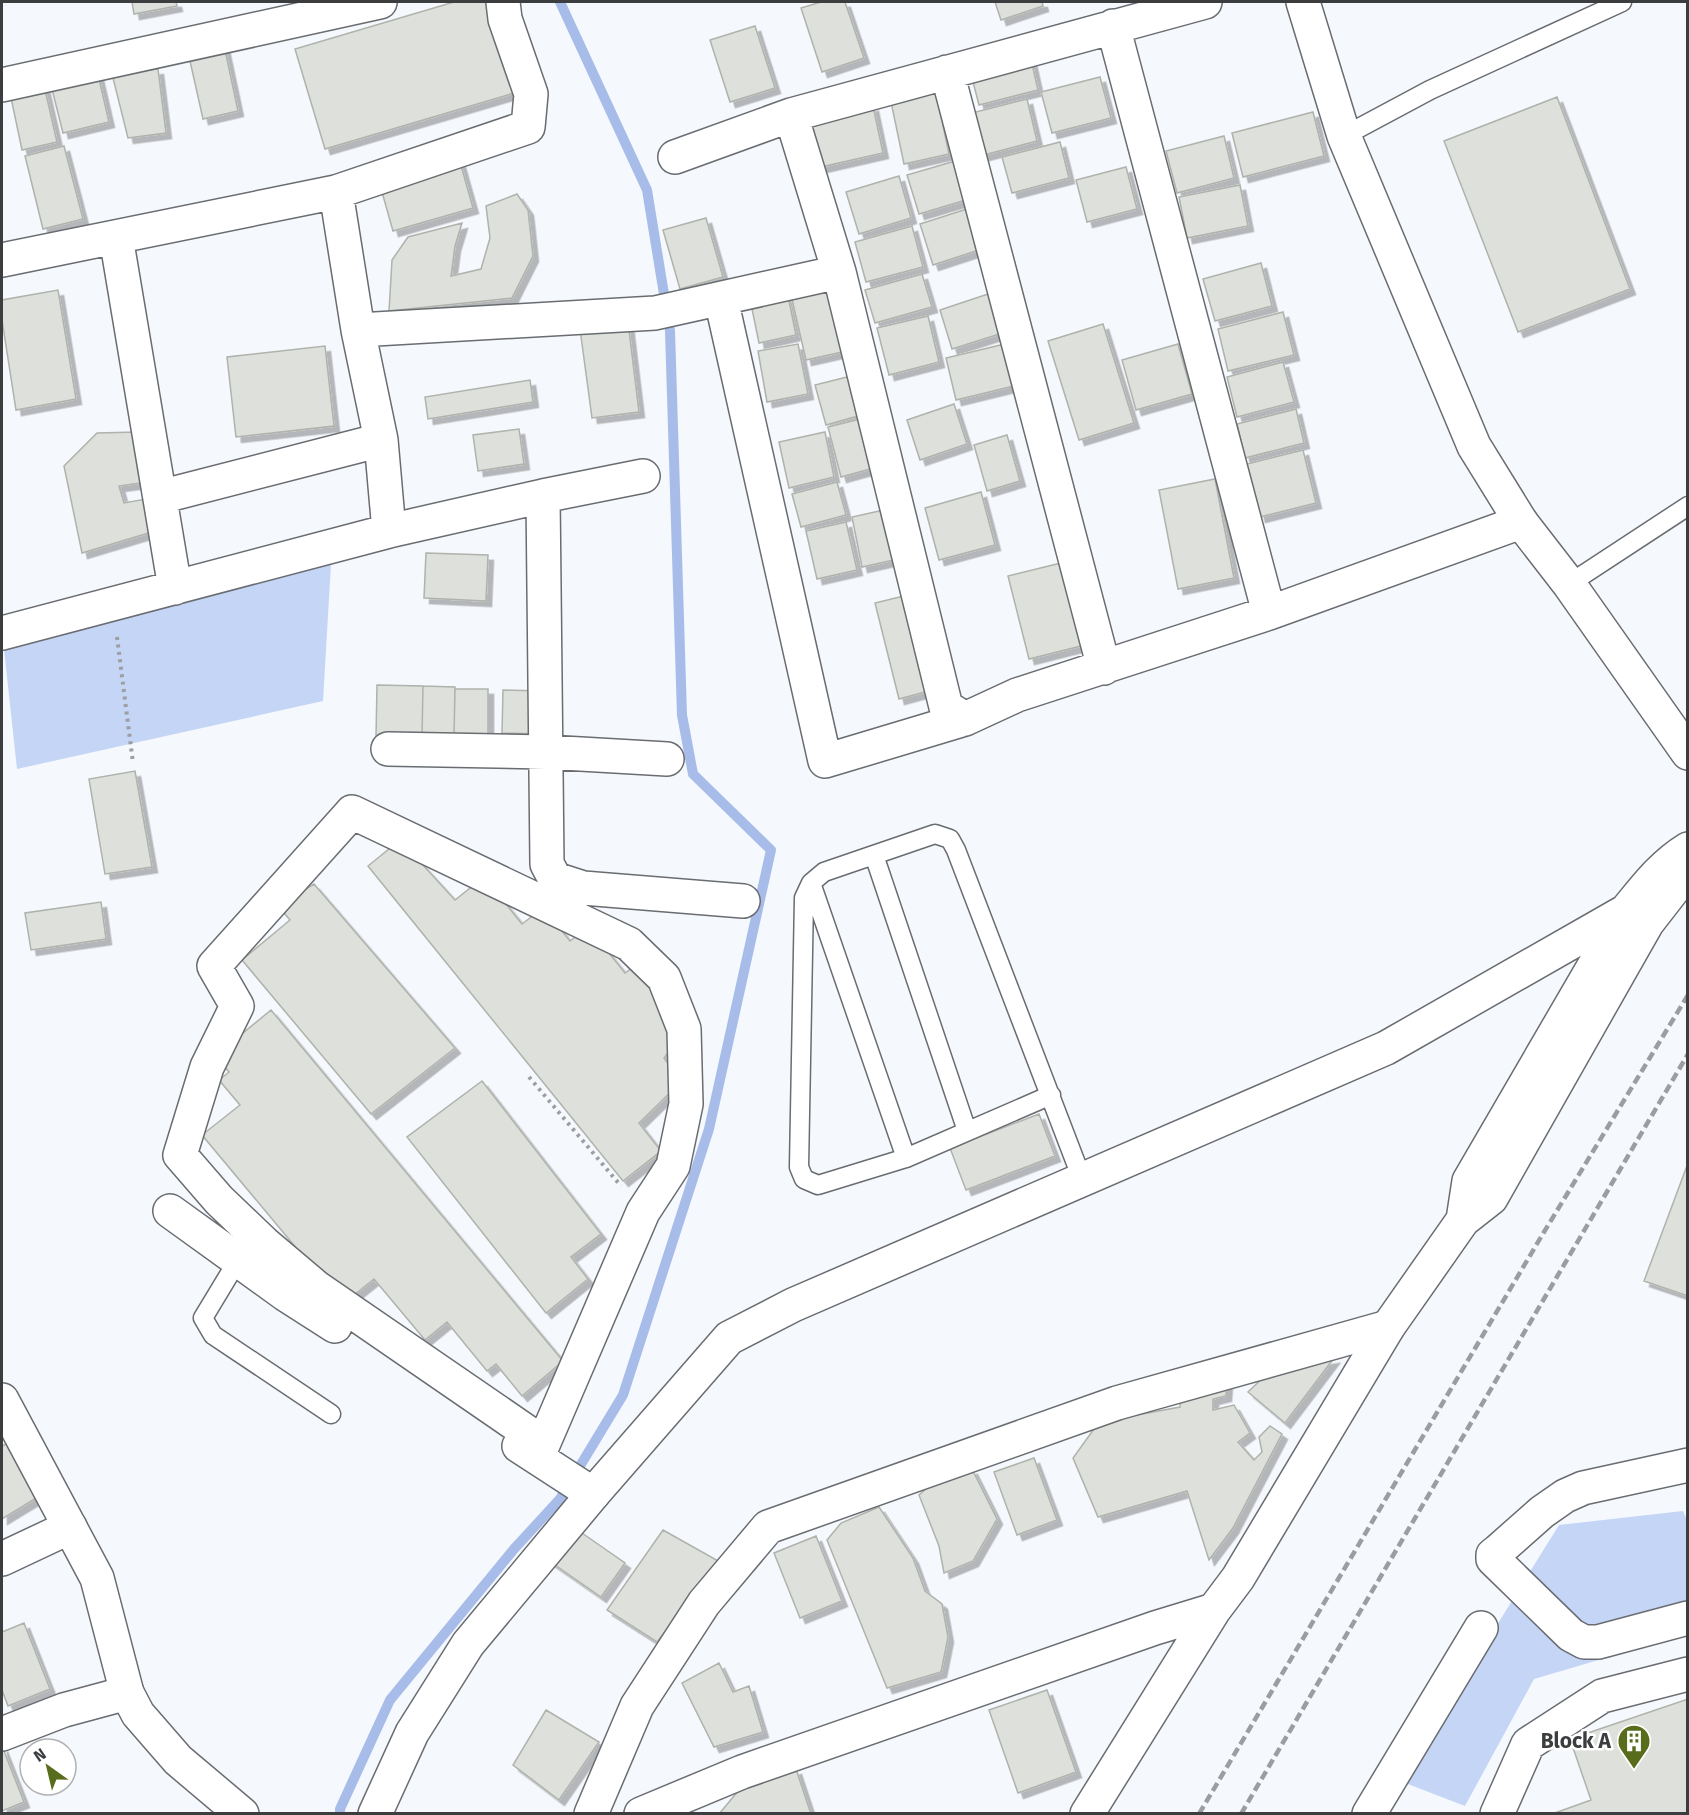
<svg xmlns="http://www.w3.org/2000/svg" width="1689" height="1815" viewBox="0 0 1689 1815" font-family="'Fira Sans',sans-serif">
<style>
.park{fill:#c5d5f5}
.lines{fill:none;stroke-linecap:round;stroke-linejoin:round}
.stream{stroke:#a7bce8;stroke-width:10}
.building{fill:#dee0db;stroke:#b0b2ac;stroke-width:1.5;filter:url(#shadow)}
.lane-casing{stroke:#696c70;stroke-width:21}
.street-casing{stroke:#696c70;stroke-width:36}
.secondary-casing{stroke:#696c70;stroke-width:36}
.path{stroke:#9c9ea2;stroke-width:4;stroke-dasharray:3 4.5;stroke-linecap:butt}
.lane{stroke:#fff;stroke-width:18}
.street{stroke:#fff;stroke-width:33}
.secondary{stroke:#fff;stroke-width:33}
.rail{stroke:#9b9da0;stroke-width:4.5;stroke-dasharray:9 4.5;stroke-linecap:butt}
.labels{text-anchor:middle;stroke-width:5;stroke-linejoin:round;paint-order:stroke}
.poi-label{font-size:21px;font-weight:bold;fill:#3c3d3f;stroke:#fff;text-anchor:end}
</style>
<defs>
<filter id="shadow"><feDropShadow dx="5.5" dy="5.5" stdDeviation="0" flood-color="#0004"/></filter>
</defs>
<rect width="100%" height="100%" fill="#f5f8fd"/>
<path class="park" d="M 331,564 L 323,701 L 17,769 L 4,649 Z
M 1683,1511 L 1688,1523 L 1687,1634 L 1534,1679 L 1465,1806 L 1400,1781 L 1559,1525 Z"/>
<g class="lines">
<path class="stream" d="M 340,1814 L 340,1809 L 390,1700 L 514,1549 L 560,1499 L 623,1395 L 709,1129 L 771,850 L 693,774 L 682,715 L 670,331 L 647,190 L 560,2"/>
</g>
<path class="building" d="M 132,2 L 176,2 L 177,6 L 134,14 Z
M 454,2 L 487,2 L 514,93 L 325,149 L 295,49 Z
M 821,2 L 845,2 L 864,58 L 822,72 L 801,8 Z
M 995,2 L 1042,2 L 1043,6 L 1001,20 Z
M 755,26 L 775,88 L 730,102 L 710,40 Z
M 224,45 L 238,111 L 203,119 L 188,52 Z
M 1030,55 L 1038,90 L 979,105 L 970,70 Z
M 96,66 L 109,122 L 63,133 L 49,77 Z
M 158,69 L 166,133 L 128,138 L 112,74 Z
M 1100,77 L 1111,118 L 1052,133 L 1041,92 Z
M 43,81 L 57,142 L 22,150 L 9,88 Z
M 935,88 L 949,154 L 904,164 L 890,97 Z
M 1557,97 L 1630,289 L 1518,332 L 1444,141 Z
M 1027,99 L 1037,141 L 980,156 L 968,114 Z
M 873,106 L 883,153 L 821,167 L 811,119 Z
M 1313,112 L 1324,156 L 1243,177 L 1232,133 Z
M 1224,136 L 1234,178 L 1177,193 L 1166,151 Z
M 1060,142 L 1069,178 L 1012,193 L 1002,157 Z
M 64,146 L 83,219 L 43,229 L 25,156 Z
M 955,161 L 966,200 L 919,214 L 907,175 Z
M 460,162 L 473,208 L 393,231 L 380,185 Z
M 1126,167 L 1137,209 L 1087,222 L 1076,180 Z
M 899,176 L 911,218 L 859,234 L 846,192 Z
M 1240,185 L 1248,226 L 1187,238 L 1179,197 Z
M 517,194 L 528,210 L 533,256 L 512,298 L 389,311 L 392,260 L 408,237 L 462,223 L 455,246 L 451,276 L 481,269 L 490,238 L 486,206 Z
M 970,208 L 982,249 L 933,265 L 920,224 Z
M 706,218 L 723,277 L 680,289 L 663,230 Z
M 912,226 L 923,267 L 866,282 L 855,242 Z
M 1261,263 L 1272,306 L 1215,321 L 1203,279 Z
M 922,274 L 932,307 L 875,323 L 865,290 Z
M 837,284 L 851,350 L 806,360 L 791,295 Z
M 58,290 L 76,399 L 16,410 L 2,320 L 2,300 Z
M 787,291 L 796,335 L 759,343 L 750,299 Z
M 997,291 L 1009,331 L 952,349 L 940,310 Z
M 1283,312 L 1294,355 L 1228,371 L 1218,329 Z
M 928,316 L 939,362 L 889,375 L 877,328 Z
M 628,322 L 639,412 L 592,418 L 580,329 Z
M 1103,324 L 1134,423 L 1079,440 L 1048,341 Z
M 1009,343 L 1018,385 L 956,400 L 946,358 Z
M 798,344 L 808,394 L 767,402 L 758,351 Z
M 1178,344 L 1192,394 L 1136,410 L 1122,360 Z
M 325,346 L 334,426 L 236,437 L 227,357 Z
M 1283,362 L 1294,402 L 1237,417 L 1227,377 Z
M 855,375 L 865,414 L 826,425 L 815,385 Z
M 530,380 L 533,402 L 428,419 L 425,397 Z
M 954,404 L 967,444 L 920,460 L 907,420 Z
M 1296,409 L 1304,443 L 1245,458 L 1237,424 Z
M 868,417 L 881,466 L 841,477 L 828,427 Z
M 519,429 L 524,464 L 478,471 L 473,435 Z
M 137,432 L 147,482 L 119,486 L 124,503 L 146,499 L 152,532 L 82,553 L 64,466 L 97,433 Z
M 825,432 L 834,477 L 789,488 L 779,442 Z
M 1007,435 L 1020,481 L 987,491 L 974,445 Z
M 1303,450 L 1316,503 L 1260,517 L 1247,464 Z
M 1215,479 L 1234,578 L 1178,589 L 1159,490 Z
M 837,482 L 846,515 L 801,527 L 792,494 Z
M 981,492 L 995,545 L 939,560 L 925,508 Z
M 893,508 L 903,558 L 862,567 L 852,517 Z
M 846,522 L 857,570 L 817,579 L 806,531 Z
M 426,553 L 488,555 L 486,601 L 424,598 Z
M 1061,563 L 1081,646 L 1029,659 L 1008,576 Z
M 912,594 L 936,689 L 899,699 L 875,603 Z
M 377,685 L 423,686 L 422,737 L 376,736 Z
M 423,686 L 455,687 L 454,736 L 422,736 Z
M 455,689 L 488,689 L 488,736 L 454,736 Z
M 503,690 L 543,691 L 542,734 L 502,733 Z
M 135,771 L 152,867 L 105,874 L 89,779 Z
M 400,840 L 455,900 L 484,877 L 522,924 L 543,908 L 570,941 L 588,927 L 625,973 L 640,962 L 679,1038 L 664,1058 L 681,1082 L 639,1123 L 661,1151 L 623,1181 L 368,866 Z
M 314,884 L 455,1048 L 371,1114 L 242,960 L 290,920 L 278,906 Z
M 101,902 L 106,939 L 31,950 L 25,913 Z
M 271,1010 L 563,1361 L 522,1396 L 496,1364 L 487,1371 L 447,1322 L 425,1340 L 374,1279 L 343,1304 L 202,1135 L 240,1105 L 219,1080 L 229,1072 L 215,1056 Z
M 482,1081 L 601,1234 L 571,1257 L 588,1279 L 546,1313 L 407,1137 Z
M 1039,1114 L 1055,1156 L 966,1190 L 950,1148 Z
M 1688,1163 L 1688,1296 L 1644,1281 Z
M 1334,1358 L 1285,1423 L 1248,1392 L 1274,1367 Z
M 1227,1382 L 1226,1396 L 1213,1399 L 1213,1410 L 1234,1405 L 1250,1433 L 1238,1442 L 1254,1460 L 1262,1452 L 1259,1437 L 1270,1426 L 1282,1434 L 1233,1528 L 1209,1560 L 1187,1491 L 1098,1517 L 1073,1458 L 1099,1422 L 1180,1407 L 1181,1396 Z
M 10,1442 L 38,1497 L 2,1519 L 2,1446 Z
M 1034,1458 L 1057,1520 L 1017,1535 L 994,1472 Z
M 972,1469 L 997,1519 L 973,1561 L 944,1573 L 939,1546 L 919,1495 L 936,1480 Z
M 879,1507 L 913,1558 L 925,1591 L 942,1604 L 948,1637 L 941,1672 L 887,1688 L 827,1540 L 841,1523 Z
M 569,1524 L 625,1563 L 601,1597 L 545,1558 Z
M 663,1530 L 720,1562 L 657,1642 L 607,1610 Z
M 816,1536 L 842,1601 L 800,1618 L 774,1553 Z
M 24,1623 L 50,1689 L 8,1706 L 2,1690 L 2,1632 Z
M 719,1663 L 733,1692 L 749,1686 L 763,1732 L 714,1747 L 682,1683 Z
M 1047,1690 L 1076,1772 L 1018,1793 L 989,1710 Z
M 1688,1699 L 1688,1814 L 1552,1814 L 1591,1800 L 1570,1739 Z
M 546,1710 L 599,1742 L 559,1800 L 513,1765 Z
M 2,1746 L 24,1802 L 2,1811 Z
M 796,1769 L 811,1814 L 719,1814 L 739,1790 Z"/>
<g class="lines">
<g class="lane-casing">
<path id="lane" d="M 1344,136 L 1430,90 L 1622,2
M 1569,584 L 1688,506
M 874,855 L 967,1131
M 811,883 L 906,1158
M 1051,1095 L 906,1158 L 818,1185 L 804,1179 L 799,1167 L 804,898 L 811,883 L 824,872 L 935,834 L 950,839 L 956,850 L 1082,1179
M 238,1260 L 203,1318 L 213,1335 L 331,1414"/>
</g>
<g class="street-casing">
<path id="street" d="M 1205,2 L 791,115 L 839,272 L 946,707 L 965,719 L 1017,695 L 1269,613 L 1521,522
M 1113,26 L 1269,613
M 947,72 L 1104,668
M 2,85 L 380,2
M 675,157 L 791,115
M 116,237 L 175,588
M 2,260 L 336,192 L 528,127 L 531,94 L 505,19 L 503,2
M 721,299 L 825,761 L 965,719
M 358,330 L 655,313 L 839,272
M 381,440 L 389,531
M 543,496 L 643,476
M 160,497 L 381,440 L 358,330 L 336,192
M 2,633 L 389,531 L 543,496 L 547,864 L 555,879 L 583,888 L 743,901
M 388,749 L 546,752 L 667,759
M 170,1211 L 285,1294 L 335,1326
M 519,1446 L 593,1494
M 537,1457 L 542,1447 L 643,1212 L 673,1166 L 686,1104 L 684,1029 L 664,978 L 629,944 L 352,812 L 214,966 L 237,1006 L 207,1067 L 180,1155 L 219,1200 L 264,1243 L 316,1287 L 543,1443
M 1688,1465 L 1583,1488 L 1565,1496 L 1542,1512 L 1498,1551 L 1493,1555 L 1493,1559 L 1571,1635 L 1584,1642 L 1598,1642 L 1688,1618
M 2,1559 L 70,1527
M 2,1734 L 64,1710 L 127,1693
M 591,1814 L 637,1706 L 704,1603 L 768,1527 L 1117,1403 L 1388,1327
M 1369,1814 L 1481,1628
M 1497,1814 L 1528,1744 L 1602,1696 L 1688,1674"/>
</g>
<g class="secondary-casing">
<path id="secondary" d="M 1303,2 L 1344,136 L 1474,446 L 1521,522 L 1569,584 L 1688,753
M 1463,1220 L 1469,1181 L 1626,911 C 1645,888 1662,865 1688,849
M 2,1400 L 97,1578 L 127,1693 L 138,1714 L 178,1760 L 242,1814
M 375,1814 L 412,1733 L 468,1644 L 593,1494 L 729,1338 L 793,1305 L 1386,1048 L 1626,911
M 641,1814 L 742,1772 L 1155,1628 L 1214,1610 L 1238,1578 L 1388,1327 L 1463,1220 L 1491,1198 L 1647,923 L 1675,887 L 1688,876
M 1087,1814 L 1214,1610"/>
</g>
<path class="path" d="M 117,637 L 133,763
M 529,1077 L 621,1186"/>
<use href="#lane" class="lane"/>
<use href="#street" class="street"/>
<use href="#secondary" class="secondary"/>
<path class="rail" d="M 1199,1814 L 1544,1232 L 1688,995
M 1241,1814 L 1688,1054"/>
</g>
<defs>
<g id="building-pin" transform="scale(1.725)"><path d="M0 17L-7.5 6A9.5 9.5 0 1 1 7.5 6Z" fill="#586d1c" stroke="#fff"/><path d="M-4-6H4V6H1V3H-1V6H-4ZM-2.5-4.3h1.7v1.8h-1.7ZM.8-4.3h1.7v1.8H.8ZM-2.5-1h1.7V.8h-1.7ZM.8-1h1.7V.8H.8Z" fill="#fff"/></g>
</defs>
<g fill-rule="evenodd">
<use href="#building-pin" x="1634" y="1741"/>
</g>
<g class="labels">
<g class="poi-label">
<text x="1611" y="1748">Block A</text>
</g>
</g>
<rect width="1689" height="1815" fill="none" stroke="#3c3d3f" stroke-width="6"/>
<g transform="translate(48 1767) rotate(326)"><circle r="28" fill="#ffffff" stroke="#b1b1b2" stroke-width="1.5"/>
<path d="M0-4.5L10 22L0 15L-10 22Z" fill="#586d1c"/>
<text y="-9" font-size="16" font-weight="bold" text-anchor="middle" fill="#3c3d3f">N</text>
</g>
</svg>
